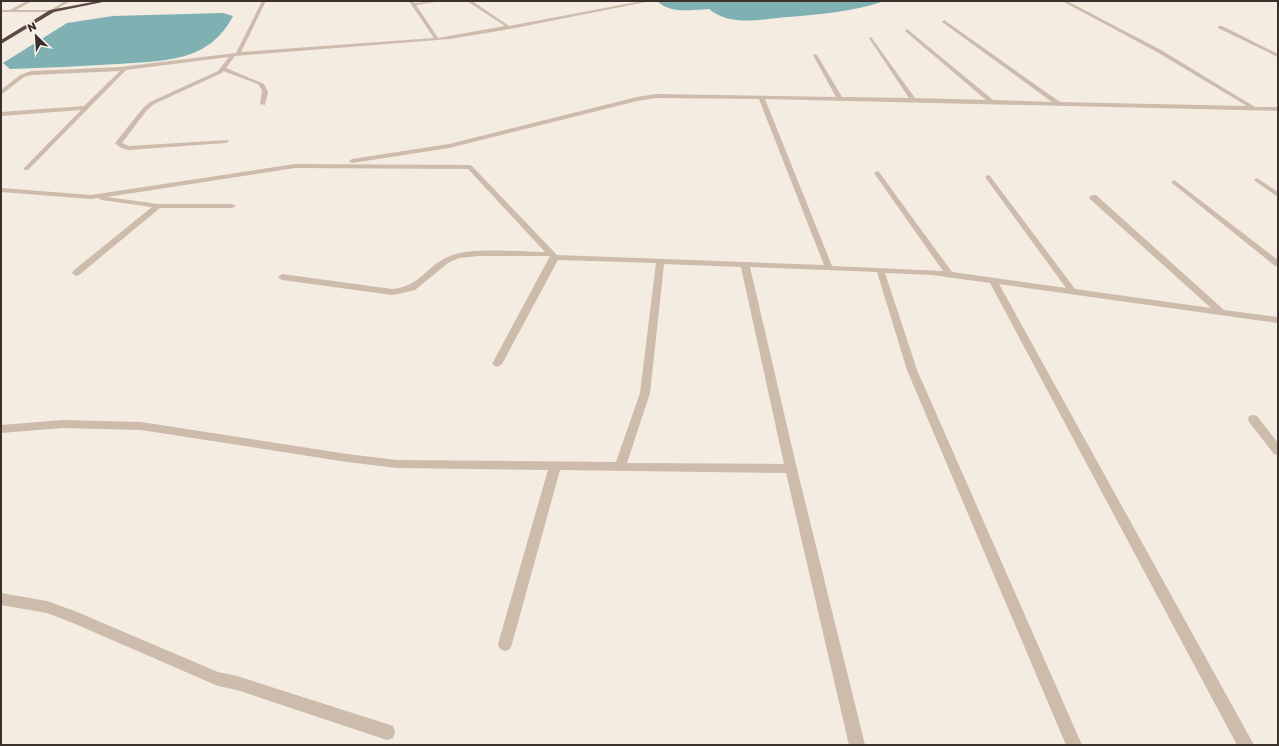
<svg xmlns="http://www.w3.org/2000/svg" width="1279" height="746" viewBox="0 0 1279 746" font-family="'Golos Text',sans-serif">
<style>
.water{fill:#7fb0b2}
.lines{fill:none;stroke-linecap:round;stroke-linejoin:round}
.minor{fill:#cdbbac;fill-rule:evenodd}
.highway{fill:#5c4a42;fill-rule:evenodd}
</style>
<rect width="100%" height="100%" fill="#f4ebe1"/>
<path class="water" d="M 657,1 L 885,1 C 851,12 823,14 788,17 C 763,19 730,27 709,9 C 690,10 671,14 657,1 Z
M 223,13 L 233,16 C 227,28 217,40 205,47 C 182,62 144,62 117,64 C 81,66 46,68 10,69 L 3,63 L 67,23 L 113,16 Z"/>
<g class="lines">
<path class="minor" d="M 27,1 L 32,1 L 16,10 L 51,10 L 65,1 L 70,1 L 52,12 L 1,12 L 1,10 L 10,10 Z
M 262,1 L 266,1 L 241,52 L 434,38 L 409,1 L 413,1 L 414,3 L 442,1 L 416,5 L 438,38 L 505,26 L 467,1 L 472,1 L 509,26 L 642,1 L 651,1 L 510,29 L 450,39 L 235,56 L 226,68 L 264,84 L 268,92 L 265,105 L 260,104 L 262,90 L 258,84 L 223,71 L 222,73 L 154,104 L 147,110 L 122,143 L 129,146 L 228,140 L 229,141 L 226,143 L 129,150 L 121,148 L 115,143 L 143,108 L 150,102 L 218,71 L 229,57 L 126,70 L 28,170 L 24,170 L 24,168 L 81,110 L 1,116 L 1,112 L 84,106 L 120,71 L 32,75 L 24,77 L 1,95 L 1,90 L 20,75 L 31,71 L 120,67 L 236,53 Z
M 1062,1 L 1067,1 L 1161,50 L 1255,107 L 1278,107 L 1278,111 L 765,99 L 832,266 L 943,271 L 874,173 L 877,171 L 879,172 L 952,272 L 1066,288 L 985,177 L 988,175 L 990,176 L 1075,289 L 1211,308 L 1090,199 L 1089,197 L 1093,195 L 1096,195 L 1224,310 L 1278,317 L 1278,323 L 999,284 L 1254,745 L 1237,745 L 990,283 L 932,275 L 885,273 L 917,370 L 1082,745 L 1066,745 L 907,370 L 877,272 L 750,267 L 797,469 L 865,745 L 849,745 L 786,473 L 560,470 L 512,644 L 510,649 L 505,651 L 500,649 L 498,644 L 548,470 L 397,468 L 347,462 L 141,430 L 63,428 L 1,433 L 1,425 L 63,420 L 141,422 L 347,454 L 397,460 L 616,462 L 640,393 L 656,263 L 558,260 L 502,364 L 497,367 L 492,364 L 550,256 L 479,256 L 459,258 L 448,263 L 415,290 L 403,293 L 392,295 L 282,280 L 278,277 L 282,274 L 392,289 C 422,286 425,266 450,256 C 471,247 521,252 545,252 L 468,169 L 295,168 L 107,197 L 158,204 L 232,204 L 236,206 L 232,208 L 160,208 L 79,275 L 76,276 L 72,273 L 73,271 L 152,207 L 101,200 L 98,198 L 91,199 L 1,192 L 1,188 L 91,195 L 295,164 L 470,165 L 472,166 L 557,255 L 824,265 L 759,99 L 656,98 L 637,101 L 449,148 L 352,163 L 349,161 L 352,159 L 449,144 L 637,97 L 656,94 L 836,97 L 813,55 L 815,54 L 817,55 L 842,97 L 909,98 L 869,38 L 871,37 L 915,98 L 986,100 L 905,31 L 907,29 L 993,100 L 1052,102 L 942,22 L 944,20 L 1060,102 L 1247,106 L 1157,52 ZM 664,264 L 741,267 L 784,464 L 627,463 L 650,393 Z
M 1218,26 L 1222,26 L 1278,54 L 1278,57 L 1218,28 Z
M 1257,178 L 1278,192 L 1278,197 L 1255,181 L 1254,180 Z
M 1174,180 L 1278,260 L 1278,266 L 1275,266 L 1172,183 L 1172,181 Z
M 1253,415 L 1257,416 L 1278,443 L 1278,455 L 1274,454 L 1249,422 L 1248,419 L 1249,416 Z
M 1,593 L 47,601 L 77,612 L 218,672 L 237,676 L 387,724 L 393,726 L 395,732 L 393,738 L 387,740 L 237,690 L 218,686 L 73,623 L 47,613 L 1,605 Z"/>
<path class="highway" d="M 98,1 L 108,1 L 54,12 L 1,44 L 1,40 L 50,10 Z"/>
</g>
<rect width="1279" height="746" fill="none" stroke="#3b302b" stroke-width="4"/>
<g transform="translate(36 36) rotate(335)" stroke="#fbf5ee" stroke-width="3" paint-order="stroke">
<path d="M0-3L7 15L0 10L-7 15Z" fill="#3b302b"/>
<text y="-6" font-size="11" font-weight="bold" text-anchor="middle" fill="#3b302b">N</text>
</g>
</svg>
